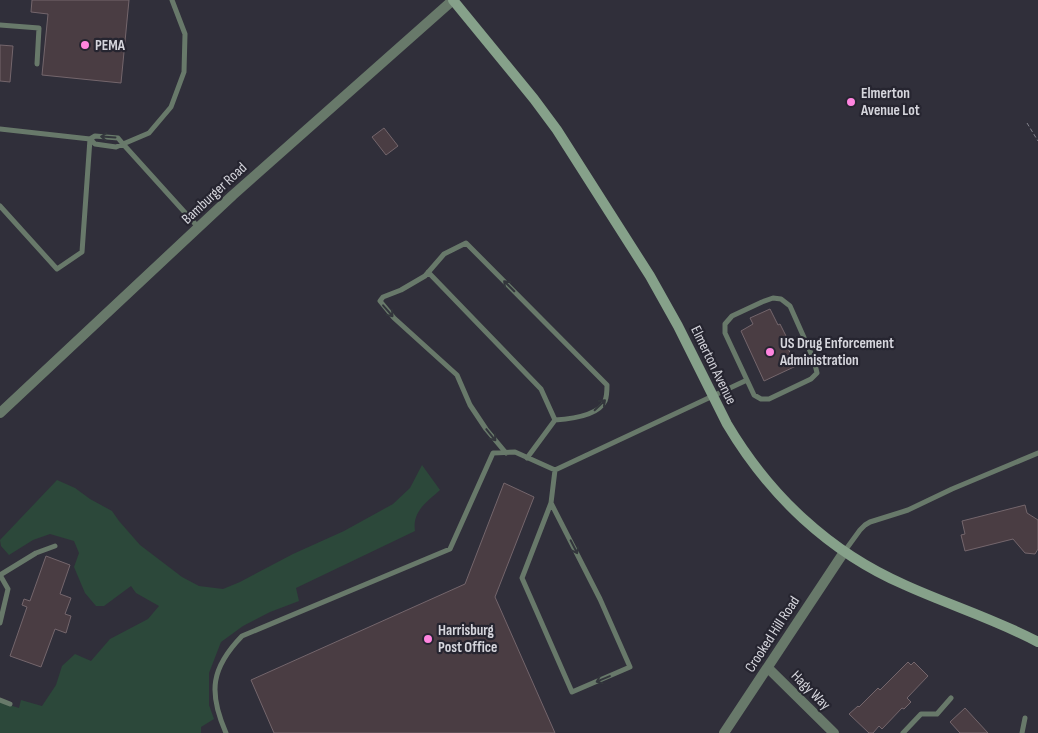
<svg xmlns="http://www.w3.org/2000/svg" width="1038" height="733" viewBox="0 0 1038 733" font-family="'Sofia Sans Condensed',sans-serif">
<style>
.green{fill:#2c483a}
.building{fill:#4a3d43;stroke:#74666c}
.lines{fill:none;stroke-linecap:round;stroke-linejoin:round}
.path{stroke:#81818a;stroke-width:1;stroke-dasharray:4 2.5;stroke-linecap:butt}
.service{stroke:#68796a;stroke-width:5}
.minor{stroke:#68796a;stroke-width:10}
.tertiary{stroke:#68796a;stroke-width:10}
.secondary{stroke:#86a18a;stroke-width:10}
.oneway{stroke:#33363c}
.poi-dot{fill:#ff85df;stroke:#262530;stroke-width:2}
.labels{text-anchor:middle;stroke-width:4.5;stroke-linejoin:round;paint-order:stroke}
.poi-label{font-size:15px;font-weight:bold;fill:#d5d5dc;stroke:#262530;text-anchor:start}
.street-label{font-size:15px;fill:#d5d5dc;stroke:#262530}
</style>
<rect width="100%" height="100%" fill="#302f3a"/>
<path class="green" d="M 422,465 L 440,490 C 427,502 412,511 415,531 L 296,588 L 299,601 L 270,612 L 243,626 L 221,642 L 209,673 L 209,705 L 214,719 L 201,727 L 201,733 L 0,733 L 0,702 L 19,708 L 21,700 L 42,706 L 56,685 L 62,666 L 75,654 L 91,661 L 110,639 L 148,619 L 159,606 L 136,593 L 131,586 L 104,606 L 96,606 L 85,593 L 74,567 L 79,553 L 74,541 L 50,534 L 33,540 L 9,555 L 1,546 L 0,540 L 57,480 L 75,488 L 90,499 L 112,511 L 119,521 L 140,545 L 182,577 L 199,586 L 223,589 L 240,582 L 293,554 L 344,531 L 393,504 L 410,488 Z"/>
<path class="building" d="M 32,0 L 129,0 L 121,83 L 42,75 L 48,14 L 31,12 Z
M 0,45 L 13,46 L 10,82 L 0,81 Z
M 384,128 L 398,146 L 386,155 L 372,137 Z
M 770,309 L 778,325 L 780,324 L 786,336 L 783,337 L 796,366 L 764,381 L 741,331 L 753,324 L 750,318 Z
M 504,483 L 534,497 L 495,597 L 555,733 L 274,733 L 251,680 L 465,584 Z
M 1025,505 L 1027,513 L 1038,520 L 1038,549 L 1035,554 L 1025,553 L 1013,539 L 965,551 L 961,535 L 965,534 L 962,521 Z
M 46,556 L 70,565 L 60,594 L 71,598 L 65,614 L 71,616 L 66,633 L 55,629 L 41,667 L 10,656 L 27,607 L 22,605 L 24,599 L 30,601 Z
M 908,662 L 911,665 L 914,662 L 928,676 L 907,698 L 911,702 L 904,709 L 902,708 L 882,729 L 879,726 L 873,733 L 869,733 L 849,714 L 858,706 L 859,707 L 878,688 L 880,690 Z
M 965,708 L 988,733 L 960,733 L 950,722 Z"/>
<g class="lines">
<path class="path" d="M 1027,123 L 1038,141"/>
<path class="service" d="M 0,25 L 39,28 L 37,64
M 0,129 L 90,139 L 95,136 L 118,138 L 123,144 L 198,227
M 90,139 L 95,144 L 116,147 L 149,133 L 171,107 L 184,72 L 185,34 L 172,0
M 0,206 L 57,269 L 82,252 L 90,139
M 428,272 L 541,389 L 555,420
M 773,298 L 781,299 L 790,306 L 814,360 L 817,373 L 811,379 L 769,399 L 761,399 L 754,395 L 725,333 L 725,324 L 732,316 L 762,302 Z
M 506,453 L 486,429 L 470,405 L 457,375 L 394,318 L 380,301 L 383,297 L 401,290 L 425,276 L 444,254 L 466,243 L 607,385 C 607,390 607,396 605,401 C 598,416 570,419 555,420 L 527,458
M 551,503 L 600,599 L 630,667 L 572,692 L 522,578 L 551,503 L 555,470
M 844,552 L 860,530 L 865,525 L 870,522 L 908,510 L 952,489 L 1038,453
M 0,623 L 8,589 L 0,575 L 36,553 L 55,546
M 0,700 L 10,704
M 226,733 C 208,692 211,668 242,636 L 450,549 L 493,453 L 515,452 L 555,470 L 747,380
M 903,733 L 921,714 L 937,714 L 951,698
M 1022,733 L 1025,718"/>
<path class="minor" d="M 0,413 L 233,195 L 453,0
M 768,668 L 834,733"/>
<path class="tertiary" d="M 724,733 L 844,552"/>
<path class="secondary" d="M 453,0 L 534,99 L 557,130 L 650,276 L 678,326 L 727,424 C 769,495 829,552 905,585 C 949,605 995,619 1038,642"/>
</g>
<defs><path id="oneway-shaft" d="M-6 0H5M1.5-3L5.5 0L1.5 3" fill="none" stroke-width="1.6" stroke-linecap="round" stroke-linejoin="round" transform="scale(1.25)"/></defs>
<g class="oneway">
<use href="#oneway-shaft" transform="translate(108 137) rotate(-176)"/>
<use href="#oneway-shaft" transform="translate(509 286) rotate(-135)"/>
<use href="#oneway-shaft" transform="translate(388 311) rotate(49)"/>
<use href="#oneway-shaft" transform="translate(600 405) rotate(-44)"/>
<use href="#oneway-shaft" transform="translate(491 435) rotate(51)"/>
<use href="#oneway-shaft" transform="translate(574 547) rotate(63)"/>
<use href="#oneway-shaft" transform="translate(603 679) rotate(157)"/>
</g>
<g class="poi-dot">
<circle cx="85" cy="45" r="5"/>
<circle cx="851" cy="102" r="5"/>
<circle cx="770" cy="352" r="5"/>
<circle cx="428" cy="639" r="5"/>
</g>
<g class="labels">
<g class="poi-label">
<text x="95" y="50">PEMA</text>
<text x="861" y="98">Elmerton<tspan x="861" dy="17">Avenue Lot</tspan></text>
<text x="780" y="348">US Drug Enforcement<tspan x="780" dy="17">Administration</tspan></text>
<text x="438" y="635">Harrisburg<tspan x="438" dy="17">Post Office</tspan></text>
</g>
<g class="street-label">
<text transform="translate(214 193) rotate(-43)" y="5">Bamburger Road</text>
<text transform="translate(714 365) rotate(64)" y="5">Elmerton Avenue</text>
<text transform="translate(772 634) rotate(-57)" y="5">Crooked Hill Road</text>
<text transform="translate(811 690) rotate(45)" y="5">Hagy Way</text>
</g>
</g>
</svg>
